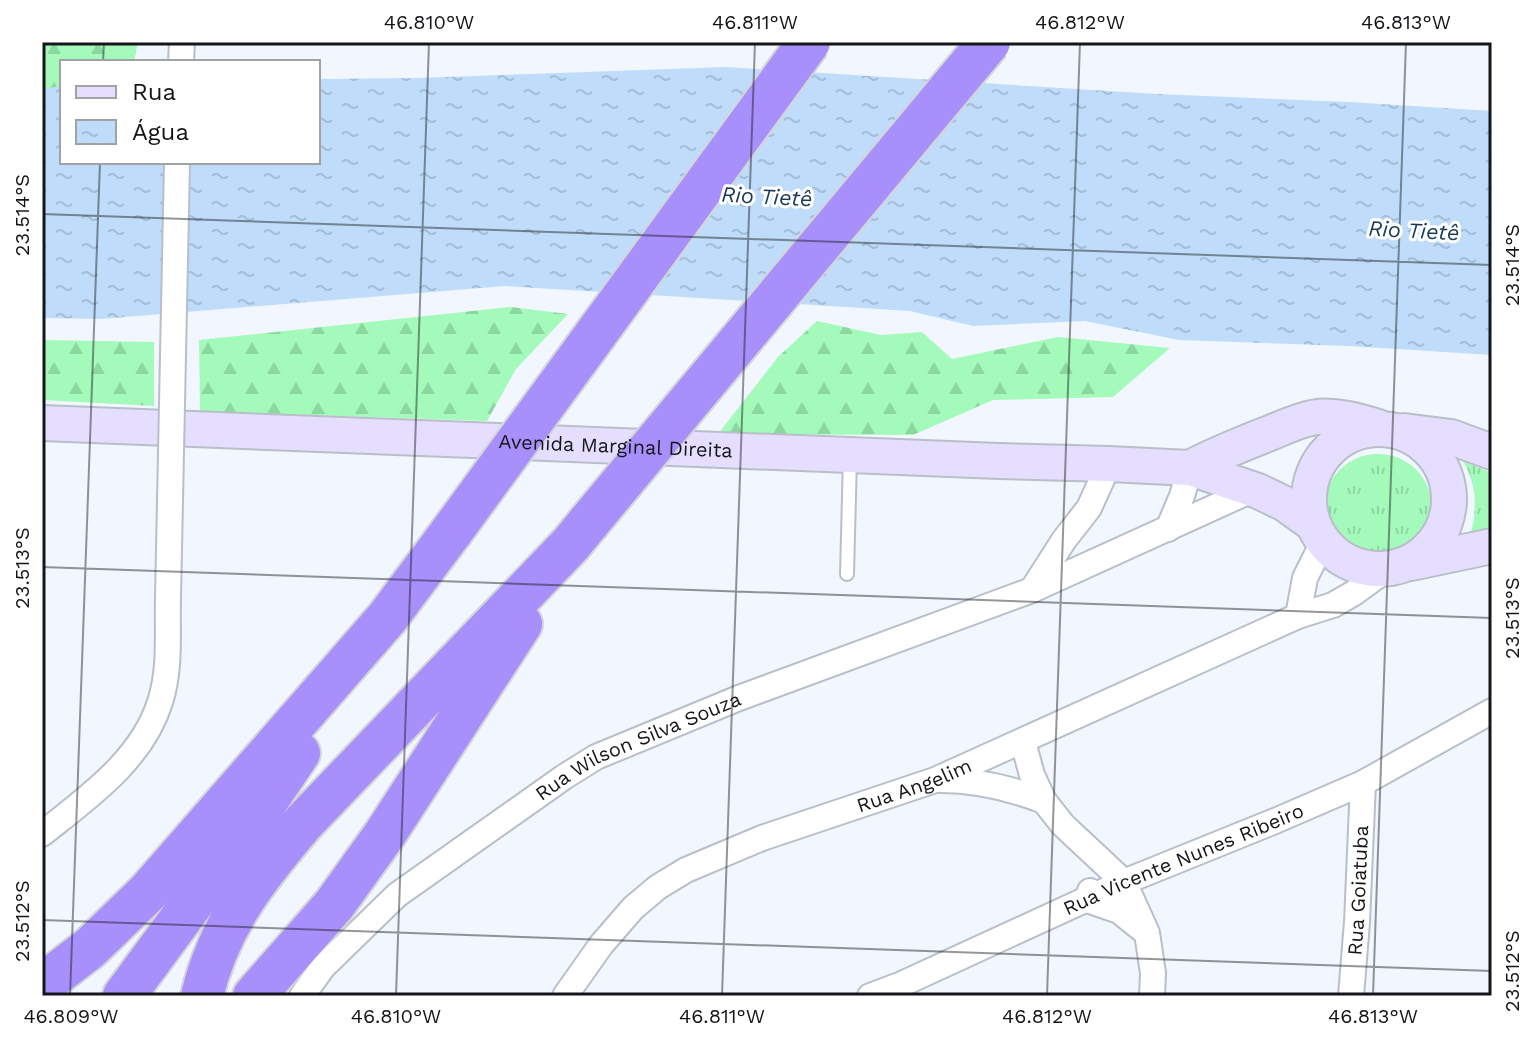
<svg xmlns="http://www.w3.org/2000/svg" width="1534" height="1038" viewBox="0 0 1534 1038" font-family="'Work Sans',sans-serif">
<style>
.grass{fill:url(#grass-tufts)}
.forest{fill:url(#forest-firs)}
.water{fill:url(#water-ripples)}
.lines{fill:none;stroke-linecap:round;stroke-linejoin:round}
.service-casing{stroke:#b9bfc9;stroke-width:16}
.minor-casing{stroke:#b9bfc9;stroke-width:28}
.secondary-casing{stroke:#b9bfc9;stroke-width:38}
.motorway-casing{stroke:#d5d5d6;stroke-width:46}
.service{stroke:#fff;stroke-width:12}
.minor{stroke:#fff;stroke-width:24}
.secondary{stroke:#e5defe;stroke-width:34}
.motorway{stroke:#a790fb;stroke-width:42}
.minor-bridge-casing{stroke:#b9bfc9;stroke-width:28;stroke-linecap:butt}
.motorway-bridge-casing{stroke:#d5d5d6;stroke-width:46;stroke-linecap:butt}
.minor-bridge{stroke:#fff;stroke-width:24}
.motorway-bridge{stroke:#a790fb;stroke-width:42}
.ticks{fill:none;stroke:#141619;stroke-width:2;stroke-opacity:0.45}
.labels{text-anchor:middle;stroke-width:6;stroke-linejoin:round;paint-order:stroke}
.street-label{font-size:20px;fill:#141619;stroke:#fff}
.water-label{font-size:22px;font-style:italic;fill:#1a3b57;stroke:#fff}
.neatline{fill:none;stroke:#141619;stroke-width:3}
.ticks-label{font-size:20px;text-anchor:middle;fill:#141619}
</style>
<defs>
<pattern id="grass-tufts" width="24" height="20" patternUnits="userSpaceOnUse" patternTransform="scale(2)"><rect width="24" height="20" fill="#a4fabb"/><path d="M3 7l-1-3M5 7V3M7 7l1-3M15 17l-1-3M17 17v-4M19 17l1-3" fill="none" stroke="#8cd6a0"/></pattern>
<pattern id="forest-firs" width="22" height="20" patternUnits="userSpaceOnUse" patternTransform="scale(2)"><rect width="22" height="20" fill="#a4fabb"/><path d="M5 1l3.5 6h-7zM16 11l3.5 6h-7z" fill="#8cd6a0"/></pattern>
<pattern id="water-ripples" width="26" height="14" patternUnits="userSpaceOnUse" patternTransform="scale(2)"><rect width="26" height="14" fill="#bfddfa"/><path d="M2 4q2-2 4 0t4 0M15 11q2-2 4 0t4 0" fill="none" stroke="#a3bdd6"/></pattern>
</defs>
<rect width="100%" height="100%" fill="#f2f6ff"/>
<path class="grass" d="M1324 508a54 54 0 1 1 108 0a54 54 0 1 1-108 0Z
M 1463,461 L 1492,473 L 1492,539 L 1468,543 C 1477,514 1479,489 1463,461 Z"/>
<path class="forest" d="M 42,42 L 138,42 L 134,62 L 62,62 L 62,92 L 42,95 Z
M 511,307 L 568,314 L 516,369 L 487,421 L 200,411 L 199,340 Z
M 817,321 L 881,335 L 922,332 L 952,359 L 1058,337 L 1170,348 L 1113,397 L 993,400 L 913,435 L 718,434 L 778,357 Z
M 42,340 L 154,342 L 154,406 L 42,400 Z"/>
<path class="water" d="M 726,67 L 1157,94 L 1349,102 L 1492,111 L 1492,355 L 1349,346 L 1179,340 L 1085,321 L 973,326 L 910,311 L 505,286 L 101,319 L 42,318 L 42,89 L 62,86 L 62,162 L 318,162 L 318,79 L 417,78 Z"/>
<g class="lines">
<g class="service-casing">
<path id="service" d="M 847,574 L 850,457"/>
</g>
<g class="minor-casing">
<g id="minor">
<path d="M 181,62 L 182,42"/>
<path d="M 1168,529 L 1182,496 L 1190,468"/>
<path d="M 1032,590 L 1064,540 L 1089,508 L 1109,464"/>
<path d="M 1298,616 L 1305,578 L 1323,542"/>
<path d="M 1023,742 L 1032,775 L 1044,801 L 1063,825 L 1124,882 L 1147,933 L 1153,973 L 1152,996"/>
<path d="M 941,780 C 978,780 1010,788 1044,801"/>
<path d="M 42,834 C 87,798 142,760 160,702 C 171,669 167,631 168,597"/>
<path d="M 1090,891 L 1087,900 L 1119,911 L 1144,931"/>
<path id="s1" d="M 302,996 L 323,967 L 397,895 L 564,777 L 596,757 L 739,698 L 1032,590 L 1252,490"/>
<path id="s2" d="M 565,996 L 601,945 L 633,908 L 658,887 L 686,870 L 762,838 L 935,780 L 1298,616 L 1333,605 L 1354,593 L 1387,569"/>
<path id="s3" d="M 870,996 L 902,984 L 1124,882 L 1275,821 L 1363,783 L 1492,711"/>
<path id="s4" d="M 1351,996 L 1357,922 L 1363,783"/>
</g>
</g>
<g class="secondary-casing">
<g id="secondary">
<path id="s5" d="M 42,423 L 999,461 L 1109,464 L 1190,468 L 1258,491 L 1285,504 L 1313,524"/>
<circle cx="1379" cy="499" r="70"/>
<path d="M 1404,431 L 1451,437 L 1492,452"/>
<path d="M 1190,468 C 1216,454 1242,444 1270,433 C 1285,427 1301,419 1317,417 C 1338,415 1358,421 1378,427"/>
<path d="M 1411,563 L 1492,546"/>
</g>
</g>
<g class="motorway-casing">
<path id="motorway" d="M 42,985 L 90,948 L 148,892 L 387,618 L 452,531
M 124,996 L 258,814 L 299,753
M 202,996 C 219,924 258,876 304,822 L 571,544 L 589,522
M 254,996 L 334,905 L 385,834 L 521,624"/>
</g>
<use href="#service" class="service"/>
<use href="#minor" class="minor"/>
<use href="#secondary" class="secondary"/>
<use href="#motorway" class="motorway"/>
<g class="minor-bridge-casing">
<path id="minor-bridge" d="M 168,597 L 177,162"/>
</g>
<g class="motorway-bridge-casing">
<path id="motorway-bridge" d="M 589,522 L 989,42
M 452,531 L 809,42"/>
</g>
<use href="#minor-bridge" class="minor-bridge"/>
<use href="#motorway-bridge" class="motorway-bridge"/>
</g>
<path class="ticks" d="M 103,62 L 104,42M 42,214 L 1492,265M 42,567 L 1492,618M 42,920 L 1492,971M 70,996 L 100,162M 396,996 L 429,42M 722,996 L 755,42M 1047,996 L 1080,42M 1373,996 L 1406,42"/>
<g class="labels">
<g class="street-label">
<text dy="7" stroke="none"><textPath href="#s5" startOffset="574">Avenida Marginal Direita</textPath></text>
<text dy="7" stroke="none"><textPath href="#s1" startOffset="424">Rua Wilson Silva Souza</textPath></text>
<text dy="7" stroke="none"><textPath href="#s2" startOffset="420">Rua Angelim</textPath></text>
<text dy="7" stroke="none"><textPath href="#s3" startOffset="342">Rua Vicente Nunes Ribeiro</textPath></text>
<text dy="7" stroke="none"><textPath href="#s4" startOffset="106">Rua Goiatuba</textPath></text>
</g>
<g class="water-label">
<text transform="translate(767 196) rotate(3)" y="8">Rio Tietê</text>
<text transform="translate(1414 230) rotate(3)" y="8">Rio Tietê</text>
</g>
</g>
<rect width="1534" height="1038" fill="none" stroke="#ffffff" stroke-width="88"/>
<rect x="60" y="60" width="260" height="104" fill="#ffffff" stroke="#a1a2a3" stroke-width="2"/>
<rect x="76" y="86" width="40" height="12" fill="#e5defe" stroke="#a1a2a3" stroke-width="2"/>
<text x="132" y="100" font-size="24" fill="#141619">Rua</text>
<rect x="76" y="120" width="40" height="24" fill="url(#water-ripples)" stroke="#a1a2a3" stroke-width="2"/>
<text x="132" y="140" font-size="24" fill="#141619">Água</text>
<rect x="44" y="44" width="1446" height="950" class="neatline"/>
<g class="ticks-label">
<text x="429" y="29">46.810°W</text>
<text x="755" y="29">46.811°W</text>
<text x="1080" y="29">46.812°W</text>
<text x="1406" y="29">46.813°W</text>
<text transform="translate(22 215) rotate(-90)" y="7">23.514°S</text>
<text transform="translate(1512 265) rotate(-90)" y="7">23.514°S</text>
<text transform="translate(22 568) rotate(-90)" y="7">23.513°S</text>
<text transform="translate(1512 618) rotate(-90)" y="7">23.513°S</text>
<text transform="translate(22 921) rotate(-90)" y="7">23.512°S</text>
<text transform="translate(1512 971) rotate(-90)" y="7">23.512°S</text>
<text x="71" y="1023">46.809°W</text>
<text x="396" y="1023">46.810°W</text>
<text x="722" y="1023">46.811°W</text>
<text x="1047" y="1023">46.812°W</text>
<text x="1373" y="1023">46.813°W</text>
</g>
</svg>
